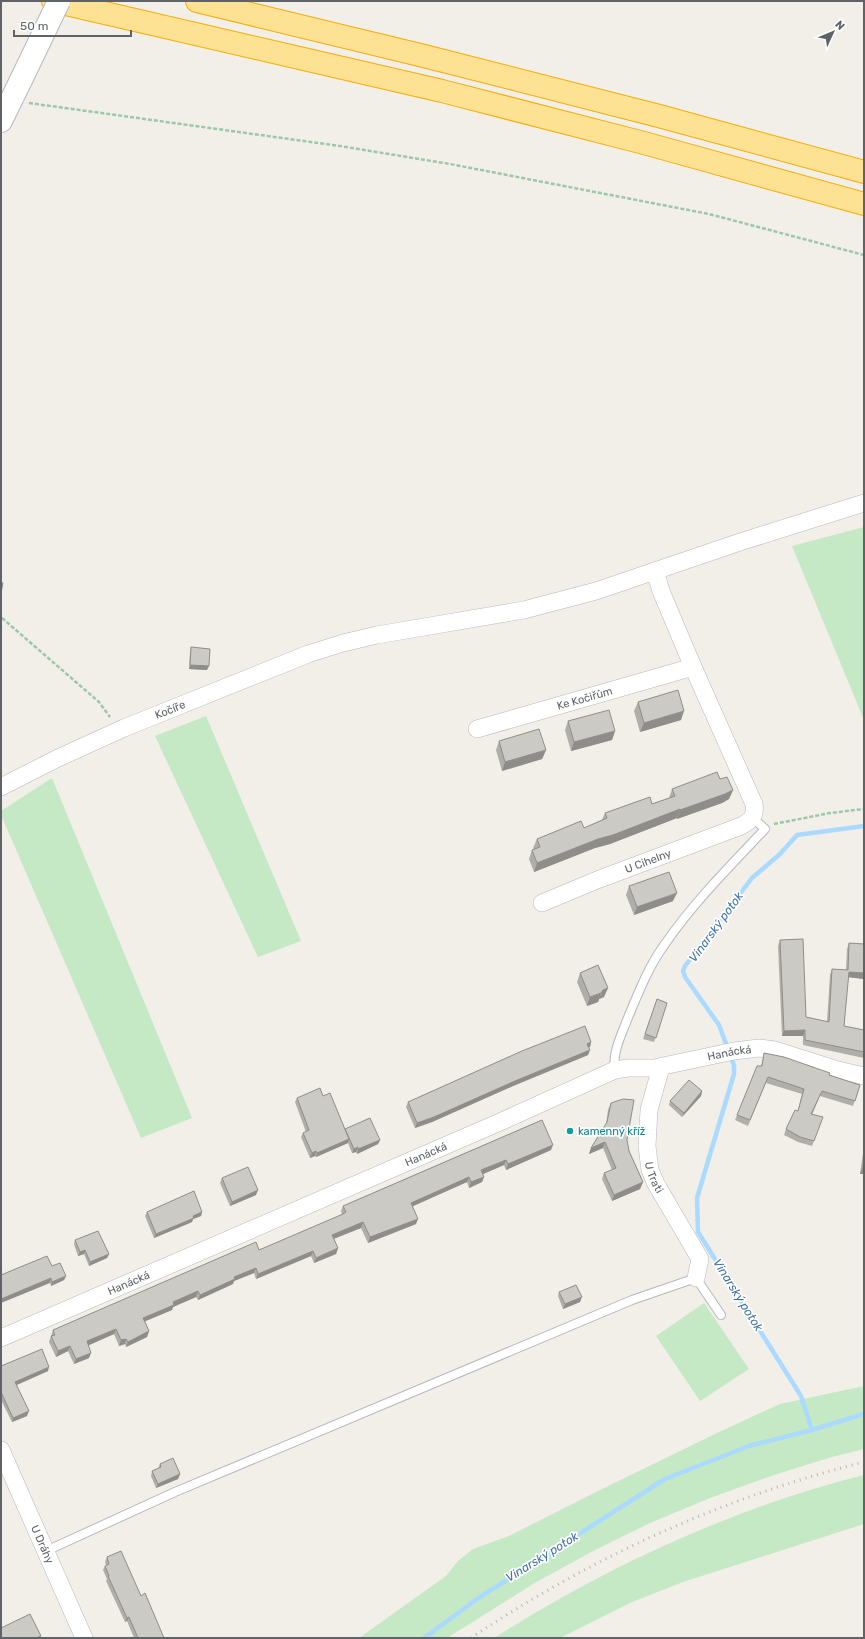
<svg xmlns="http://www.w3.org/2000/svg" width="865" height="1639" viewBox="0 0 865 1639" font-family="Rubik,sans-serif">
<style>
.green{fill:#c5e8c5}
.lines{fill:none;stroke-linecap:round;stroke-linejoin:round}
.stream{stroke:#aadaff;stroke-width:4.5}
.lane-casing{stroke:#b5b8bc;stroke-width:10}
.street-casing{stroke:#b5b8bc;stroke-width:18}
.secondary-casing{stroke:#b6babf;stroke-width:24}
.highway-casing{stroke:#f9ab00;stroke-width:24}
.path{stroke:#9cc7a9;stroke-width:2.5;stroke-dasharray:4 2;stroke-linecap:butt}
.lane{stroke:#fff;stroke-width:8}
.street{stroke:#fff;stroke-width:17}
.secondary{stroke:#fff;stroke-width:22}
.highway{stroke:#fde293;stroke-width:22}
.rail{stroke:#b6b7b8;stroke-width:3;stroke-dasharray:1 5;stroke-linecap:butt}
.secondary-bridge-casing{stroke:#b6babf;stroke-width:24;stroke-linecap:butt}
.secondary-bridge{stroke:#fff;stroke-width:22}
.wall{fill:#afaea9}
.shaded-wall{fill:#8f8d8a}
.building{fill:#cccac5;stroke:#8f8d8a}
.culture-dot{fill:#0f9aa8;stroke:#fff;stroke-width:1.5}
.labels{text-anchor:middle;stroke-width:3.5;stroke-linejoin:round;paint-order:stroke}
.street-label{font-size:11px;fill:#5f6368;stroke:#fff}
.culture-label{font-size:11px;fill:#0d838f;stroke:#fff;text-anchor:start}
.water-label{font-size:12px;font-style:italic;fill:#4174aa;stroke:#fff}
</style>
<rect width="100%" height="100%" fill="#f1efe8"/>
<path class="green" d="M 864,527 L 864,720 L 792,546 Z
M 206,716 L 301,941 L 258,957 L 155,736 Z
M 52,778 L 192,1118 L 141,1138 L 1,815 L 1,811 Z
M 704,1303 L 749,1369 L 700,1401 L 656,1336 Z
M 864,1386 L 864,1449 L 832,1457 L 774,1475 L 710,1498 L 650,1523 L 593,1551 L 533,1584 L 447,1638 L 359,1638 L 446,1576 L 458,1561 L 473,1549 L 509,1536 L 598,1491 L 717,1433 L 780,1404 Z
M 864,1475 L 864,1524 L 683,1582 L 632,1602 L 560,1638 L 494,1638 C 608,1566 733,1508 864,1475 Z"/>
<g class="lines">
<path class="stream" d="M 728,1049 L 719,1025 L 685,977 L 683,971 L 685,966 L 752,878 L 780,854 L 797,835 L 864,826
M 812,1430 L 864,1414
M 424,1638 L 480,1597 L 665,1479 L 749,1446 L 812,1430 L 801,1396 L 698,1232 L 697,1198 L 734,1074 L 734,1065 L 730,1056"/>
<g class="lane-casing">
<path id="lane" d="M 615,1070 C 612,1053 621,1036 627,1020 C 638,994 648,967 665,944 C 693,903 731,865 765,829 L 753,818
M 46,1551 L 175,1492 L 632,1300 L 696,1278 L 721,1315"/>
</g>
<g class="street-casing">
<g id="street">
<path id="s1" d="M 477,729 L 693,667"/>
<path id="s2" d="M 1,787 L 56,759 L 124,728 L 308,654 L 343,643 L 377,635 L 524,610 L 596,591 L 740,542 L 864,503"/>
<path id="s3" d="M 542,903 L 597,880 L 741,826 C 751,821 756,816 754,804 L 693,667 L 661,591 L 655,571"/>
<path id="s4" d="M 661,1067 L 649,1110 L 647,1146 L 650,1170 L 656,1184 L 700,1259 L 696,1278"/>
<path id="s5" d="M 1,1338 L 500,1122 L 615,1070 L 628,1068 L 654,1068 L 734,1051 L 759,1048 L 775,1050 L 838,1070 L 864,1076"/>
<path id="s6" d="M 1,1450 L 84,1638"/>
</g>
</g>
<g class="secondary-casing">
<path id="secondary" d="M 1,121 L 21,80"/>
</g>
<g class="highway-casing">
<path id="highway" d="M 53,1 L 442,91 L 644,143 L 864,204
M 197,1 L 424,56 L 659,116 L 864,172"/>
</g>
<path class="path" d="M 29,103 L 340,146 L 450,164 L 709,214 L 864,255
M 2,618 L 99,702 L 110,717
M 774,824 L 830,813 L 864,809"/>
<use href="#lane" class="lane"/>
<use href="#street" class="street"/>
<use href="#secondary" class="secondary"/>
<use href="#highway" class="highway"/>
<path class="rail" d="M 471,1638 C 590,1558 724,1497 864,1462"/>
<g class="secondary-bridge-casing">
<path id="secondary-bridge" d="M 21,80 L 59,1"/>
</g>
<use href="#secondary-bridge" class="secondary-bridge"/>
</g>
<path class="wall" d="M 191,647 L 207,670 L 189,669 L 190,652 Z
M 638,702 L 681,720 L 640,732 L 634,711 Z
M 568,721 L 615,731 L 612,740 L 571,751 L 565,730 Z
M 499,741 L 546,750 L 542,759 L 502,771 L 496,750 Z
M 720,779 L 733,790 L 729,799 L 722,803 L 677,819 L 677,818 L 610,844 L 595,848 L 534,872 L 529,859 L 532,850 L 534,849 L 533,848 L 537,839 L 584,828 L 602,820 L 605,813 L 652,804 L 669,798 L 672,789 Z
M 629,886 L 673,901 L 634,915 L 626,895 Z
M 780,940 L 806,1017 L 827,1022 L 830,975 L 832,969 L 846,970 L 847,949 L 849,943 L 864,944 L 864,979 L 848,977 L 844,1026 L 864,1030 L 864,1058 L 803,1045 L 803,1036 L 782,1036 L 778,946 Z
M 598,965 L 604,997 L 599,999 L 598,1002 L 587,1006 L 577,982 L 580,973 Z
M 657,999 L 667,1003 L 654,1042 L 643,1039 Z
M 591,1042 L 590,1047 L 589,1047 L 588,1055 L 513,1086 L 432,1122 L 415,1128 L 406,1107 L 408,1102 Z
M 764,1053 L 829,1075 L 860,1085 L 853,1106 L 820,1096 L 812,1115 L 823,1117 L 812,1146 L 798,1142 L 784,1135 L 786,1129 L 798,1110 L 802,1094 L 766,1083 L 748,1126 L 735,1120 L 737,1115 L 761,1066 L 763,1059 Z
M 702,1091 L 701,1096 L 682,1117 L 669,1105 L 670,1101 Z
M 323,1096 L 345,1130 L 380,1140 L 378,1144 L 357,1154 L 356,1152 L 352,1153 L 348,1143 L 316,1157 L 315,1156 L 310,1158 L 301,1137 L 303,1133 L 306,1132 L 295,1102 L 297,1098 Z
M 611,1103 L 627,1140 L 629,1151 L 643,1182 L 640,1189 L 612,1201 L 602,1179 L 604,1173 L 612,1170 L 603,1148 L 589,1154 L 591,1148 L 606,1124 L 608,1110 Z
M 542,1120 L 551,1150 L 506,1170 L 504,1165 L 482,1174 L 484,1177 L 482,1182 L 469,1188 L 467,1182 L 412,1206 L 416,1224 L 368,1243 L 361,1228 L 334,1239 L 338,1248 L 336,1254 L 314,1263 L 311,1256 L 256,1279 L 254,1273 L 234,1281 L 233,1284 L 198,1300 L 196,1297 L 173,1307 L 172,1310 L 145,1321 L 149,1331 L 147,1337 L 126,1347 L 125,1344 L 119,1346 L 114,1334 L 88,1345 L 89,1358 L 74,1364 L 68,1351 L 56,1357 L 49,1342 L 53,1330 L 259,1250 L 342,1215 L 341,1211 L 343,1206 Z
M 864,1146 L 864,1174 L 860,1174 Z
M 222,1178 L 256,1195 L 230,1206 L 220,1183 Z
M 147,1212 L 202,1212 L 201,1216 L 193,1219 L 192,1222 L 154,1238 L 145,1216 Z
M 75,1240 L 109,1254 L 107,1258 L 89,1266 L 84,1254 L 78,1256 L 74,1244 Z
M 52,1266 L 66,1276 L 64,1280 L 51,1286 L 50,1283 Z
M 559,1292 L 580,1302 L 563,1309 L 558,1296 Z
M 1,1366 L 48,1371 L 17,1385 L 27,1416 L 12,1422 L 1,1400 Z
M 160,1464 L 180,1474 L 178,1479 L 156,1488 L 151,1476 L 152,1471 L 158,1469 Z
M 107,1557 L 141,1596 L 164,1638 L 134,1638 L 127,1621 L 125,1622 L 106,1581 L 107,1579 L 103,1570 L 105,1566 L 106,1565 L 105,1562 Z"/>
<path class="shaded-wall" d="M 190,665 L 209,666 L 207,670 L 189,669 Z
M 684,711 L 681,720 L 640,732 L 644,723 Z
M 615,731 L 612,740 L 571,751 L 574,742 Z
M 546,750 L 542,759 L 502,771 L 505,762 Z
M 733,790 L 729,799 L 722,803 L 677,819 L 680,810 Z
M 680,809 L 677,818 L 610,844 L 595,848 L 534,872 L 537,863 L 598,839 Z
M 677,893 L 673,901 L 634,915 L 637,907 Z
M 849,972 L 864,973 L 864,979 L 847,977 Z
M 608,988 L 604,997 L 599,999 L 603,990 Z
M 601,993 L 598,1002 L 587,1006 L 590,997 Z
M 805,1030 L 803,1036 L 782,1036 L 784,1031 Z
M 591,1042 L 590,1047 L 585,1049 L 587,1044 Z
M 590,1050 L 588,1055 L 513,1086 L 432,1122 L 415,1128 L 417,1123 L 515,1081 Z
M 702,1091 L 701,1096 L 682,1117 L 684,1113 Z
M 349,1139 L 348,1143 L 316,1157 L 317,1153 Z
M 380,1140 L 378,1144 L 357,1154 L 358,1149 Z
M 605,1142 L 603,1148 L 589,1154 L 591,1148 Z
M 553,1145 L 551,1150 L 506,1170 L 508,1164 Z
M 358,1147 L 356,1152 L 352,1153 L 354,1149 Z
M 316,1151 L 315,1156 L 310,1158 L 312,1153 Z
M 506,1160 L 504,1165 L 479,1176 L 481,1170 Z
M 863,1166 L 864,1166 L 864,1174 L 860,1174 Z
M 469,1177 L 467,1182 L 409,1208 L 411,1203 Z
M 484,1177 L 482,1182 L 469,1188 L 471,1182 Z
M 643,1182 L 640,1189 L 612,1201 L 614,1195 Z
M 258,1190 L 256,1195 L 230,1206 L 232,1202 Z
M 202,1212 L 201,1216 L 193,1219 L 192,1222 L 154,1238 L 156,1234 L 193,1216 Z
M 418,1219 L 416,1224 L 368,1243 L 370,1237 Z
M 363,1222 L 361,1228 L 330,1240 L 332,1235 Z
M 338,1248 L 336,1254 L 314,1263 L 316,1258 Z
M 85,1250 L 84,1254 L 78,1256 L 80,1252 Z
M 313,1251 L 311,1256 L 256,1279 L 258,1274 Z
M 109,1254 L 107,1258 L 89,1266 L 90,1262 Z
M 256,1268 L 254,1273 L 234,1281 L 233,1284 L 198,1300 L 200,1295 L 234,1277 Z
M 66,1276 L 64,1280 L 51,1286 L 52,1282 Z
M 51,1278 L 50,1283 L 1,1303 L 1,1299 Z
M 198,1291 L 196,1297 L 173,1307 L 172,1310 L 141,1323 L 143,1318 L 173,1302 Z
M 582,1297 L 580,1302 L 563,1309 L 565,1304 Z
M 116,1329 L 114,1334 L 85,1347 L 87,1341 Z
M 149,1331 L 147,1337 L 126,1347 L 128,1342 Z
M 126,1339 L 125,1344 L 119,1346 L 121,1340 Z
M 70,1346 L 68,1351 L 56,1357 L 58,1351 Z
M 91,1353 L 89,1358 L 74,1364 L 76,1359 Z
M 49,1367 L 48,1371 L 14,1386 L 15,1382 Z
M 29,1411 L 27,1416 L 12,1422 L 13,1418 Z
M 180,1474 L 178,1479 L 156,1488 L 158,1484 Z
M 129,1617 L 127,1621 L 125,1622 L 127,1618 Z"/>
<path class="building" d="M 1,582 L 3,583 L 1,593 Z
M 191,647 L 210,649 L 209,666 L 190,665 Z
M 678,690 L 684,711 L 644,723 L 638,702 Z
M 609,710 L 615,731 L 574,742 L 568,721 Z
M 539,729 L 546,750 L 505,762 L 499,741 Z
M 717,772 L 720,779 L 727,777 L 733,790 L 725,794 L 680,810 L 680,809 L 613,835 L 598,839 L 537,863 L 532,850 L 540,847 L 537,839 L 581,821 L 584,828 L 607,818 L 605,813 L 650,797 L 652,804 L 675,796 L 672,789 Z
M 669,872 L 677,893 L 637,907 L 629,886 Z
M 803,939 L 806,1017 L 829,1022 L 832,969 L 848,970 L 849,943 L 864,944 L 864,973 L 849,972 L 844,1026 L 864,1030 L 864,1052 L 805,1040 L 805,1030 L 784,1031 L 780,940 Z
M 598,965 L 608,988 L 603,990 L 601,993 L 590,997 L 580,973 Z
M 657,999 L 667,1003 L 656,1038 L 645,1034 Z
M 585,1026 L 591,1042 L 587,1044 L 590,1050 L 515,1081 L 434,1117 L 417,1123 L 408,1102 L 522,1051 Z
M 764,1053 L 784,1057 L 830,1073 L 829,1075 L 860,1085 L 855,1101 L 822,1091 L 811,1114 L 823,1117 L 814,1141 L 800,1137 L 786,1129 L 795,1110 L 798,1111 L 804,1089 L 768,1077 L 750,1120 L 737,1115 L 757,1066 L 762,1066 Z
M 689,1080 L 702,1091 L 684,1113 L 670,1101 Z
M 320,1088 L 323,1096 L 330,1093 L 349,1139 L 317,1153 L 316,1151 L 312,1153 L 303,1133 L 309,1130 L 297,1098 Z
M 623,1099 L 634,1100 L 627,1140 L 629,1151 L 643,1182 L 614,1195 L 604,1173 L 616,1168 L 605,1142 L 591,1148 L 607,1122 L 611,1103 Z
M 370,1118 L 380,1140 L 358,1149 L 358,1147 L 354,1149 L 345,1129 Z
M 542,1120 L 553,1145 L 508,1164 L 506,1160 L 481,1170 L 484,1177 L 471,1182 L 469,1177 L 411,1203 L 418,1219 L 370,1237 L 363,1222 L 332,1235 L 338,1248 L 316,1258 L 313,1251 L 258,1274 L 256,1268 L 234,1277 L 235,1279 L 200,1295 L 198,1291 L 173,1302 L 174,1305 L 143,1318 L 149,1331 L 128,1342 L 126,1339 L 121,1340 L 116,1329 L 87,1341 L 91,1353 L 76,1359 L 70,1346 L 58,1351 L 51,1336 L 55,1335 L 53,1330 L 256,1242 L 259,1250 L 343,1214 L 346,1212 L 343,1206 Z
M 864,1157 L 864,1166 L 863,1166 Z
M 248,1167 L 258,1190 L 232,1202 L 222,1178 Z
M 194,1191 L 202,1212 L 193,1216 L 194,1218 L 156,1234 L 147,1212 Z
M 98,1231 L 109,1254 L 90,1262 L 85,1250 L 80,1252 L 75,1240 Z
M 47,1256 L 52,1266 L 60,1263 L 66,1276 L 52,1282 L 51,1278 L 1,1299 L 1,1275 Z
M 576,1285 L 582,1297 L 565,1304 L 559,1292 Z
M 42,1349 L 49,1367 L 15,1382 L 29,1411 L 13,1418 L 1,1392 L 1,1366 Z
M 173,1458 L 180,1474 L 158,1484 L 152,1471 L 161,1467 L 160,1464 Z
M 121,1551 L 141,1596 L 145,1593 L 164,1638 L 138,1638 L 129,1617 L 127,1618 L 108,1576 L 109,1576 L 105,1566 L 109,1564 L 107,1557 Z
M 30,1614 L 41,1636 L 36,1638 L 1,1638 L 1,1628 Z"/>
<circle class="culture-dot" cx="570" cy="1131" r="4"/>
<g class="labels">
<g class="street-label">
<text dy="4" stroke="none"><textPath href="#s1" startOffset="112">Ke Kočiřům</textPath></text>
<text dy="4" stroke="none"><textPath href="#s2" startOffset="186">Kočíře</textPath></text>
<text dy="4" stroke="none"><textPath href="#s3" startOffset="114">U Cihelny</textPath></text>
<text dy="4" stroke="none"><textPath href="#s5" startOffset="786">Hanácká</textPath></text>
<text dy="4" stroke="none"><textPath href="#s5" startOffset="463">Hanácká</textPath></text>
<text dy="4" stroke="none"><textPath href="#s4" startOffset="113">U Trati</textPath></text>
<text dy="4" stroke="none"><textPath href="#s5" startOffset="139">Hanácká</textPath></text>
<text dy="4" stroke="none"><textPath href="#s6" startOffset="103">U Dráhy</textPath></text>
</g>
<g class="culture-label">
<text x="578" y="1135">kamenný kříž</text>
</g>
<g class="water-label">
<text transform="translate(716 927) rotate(-54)" y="4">Vinarský potok</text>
<text transform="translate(738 1295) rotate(58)" y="4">Vinarský potok</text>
<text transform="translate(542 1557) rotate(-32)" y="4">Vinarský potok</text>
</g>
</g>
<rect width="865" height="1639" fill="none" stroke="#5f6368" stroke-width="4"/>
<g transform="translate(833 32) rotate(46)" stroke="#ffffff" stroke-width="3" paint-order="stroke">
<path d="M0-3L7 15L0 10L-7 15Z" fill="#5f6368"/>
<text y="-6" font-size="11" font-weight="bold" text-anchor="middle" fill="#5f6368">N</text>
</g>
<path d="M14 30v6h117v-6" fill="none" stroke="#5f6368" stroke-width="2"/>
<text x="20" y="30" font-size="12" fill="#5f6368" stroke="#ffffff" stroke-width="3" paint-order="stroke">50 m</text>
</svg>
